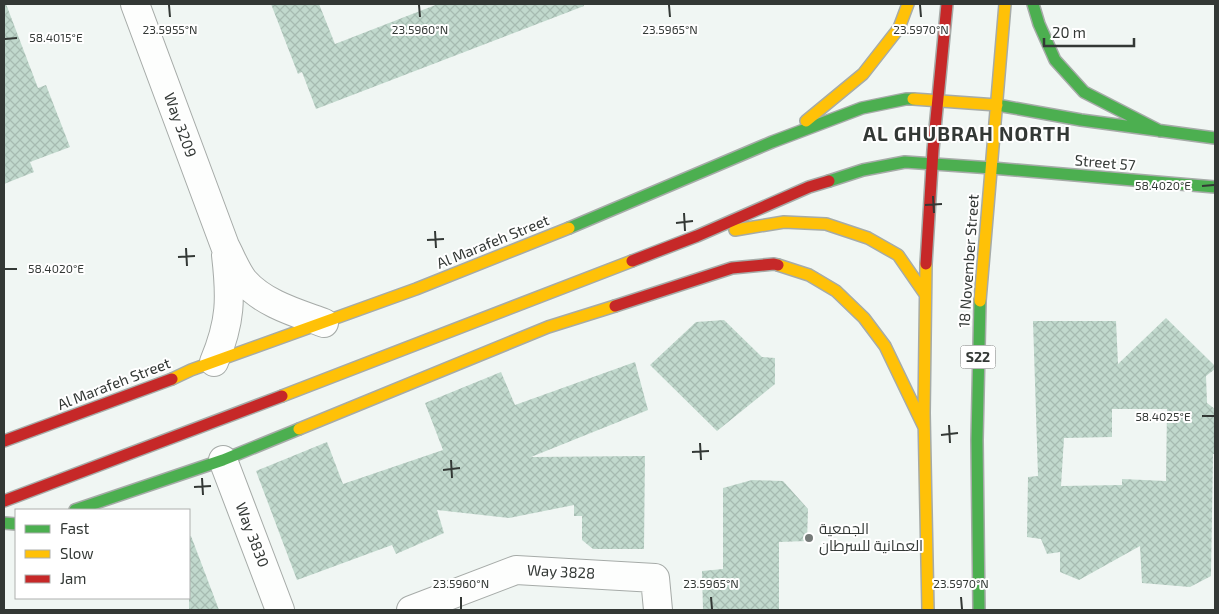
<svg xmlns="http://www.w3.org/2000/svg" width="1219" height="614" viewBox="0 0 1219 614" font-family="'Exo 2',Cairo,sans-serif">
<style>
.building{fill:url(#building-cross-hatch);fill-rule:evenodd}
.lines{fill:none;stroke-linecap:round;stroke-linejoin:round}
.street-casing{stroke:#a6aba8;stroke-width:30}
.fast-casing{stroke:#a6aba8;stroke-width:14}
.slow-casing{stroke:#a6aba8;stroke-width:14}
.jam-casing{stroke:#a6aba8;stroke-width:14}
.street{stroke:#fdfefd;stroke-width:28}
.fast{stroke:#4caf50;stroke-width:11}
.slow{stroke:#ffc107;stroke-width:11}
.jam{stroke:#c62828;stroke-width:11}
.ticks{fill:none;stroke:#333835;stroke-width:2}
.poi-dot{fill:#757a78;stroke:#fff;stroke-width:2}
.labels{text-anchor:middle;stroke-width:4;stroke-linejoin:round;paint-order:stroke}
.shield{fill:#fff;stroke:#707472;stroke-width:1}
.shield-label{font-size:14px;font-weight:bold;fill:#333835}
.street-label{font-size:15px;fill:#333835;stroke:#fff}
.poi-label{font-size:15px;fill:#333835;stroke:#fff;text-anchor:start}
.district-label{font-size:20px;font-weight:bold;letter-spacing:1px;fill:#333835;stroke:#fff}
.ticks-label{font-size:12px;text-anchor:middle;fill:#333835;stroke:#fff;stroke-width:4;stroke-linejoin:round;paint-order:stroke}
</style>
<defs>
<pattern id="building-cross-hatch" width="8" height="8" patternUnits="userSpaceOnUse" patternTransform="scale(1.25)"><rect width="8" height="8" fill="#c1d9cd"/><path d="M0 0l8 8M0 8l8-8" fill="none" stroke="#a6bbb1"/></pattern>
</defs>
<rect width="100%" height="100%" fill="#f0f6f3"/>
<path class="building" d="M 4,4 L 6,4 L 38,88 L 46,85 L 70,147 L 30,162 L 34,172 L 4,184 Z
M 271,4 L 319,4 L 335,44 L 438,4 L 584,4 L 584,6 L 316,109 L 302,72 L 298,74 Z
M 1166,318 L 1215,366 L 1215,369 L 1206,376 L 1207,403 L 1215,409 L 1215,454 L 1213,454 L 1211,576 L 1190,587 L 1142,583 L 1140,546 L 1079,580 L 1060,572 L 1060,552 L 1047,554 L 1041,539 L 1027,537 L 1028,477 L 1038,476 L 1033,321 L 1116,321 L 1118,364 ZM 1112,409 L 1167,409 L 1166,481 L 1122,479 L 1122,485 L 1061,486 L 1064,438 L 1112,437 Z
M 724,320 L 762,357 L 775,358 L 775,384 L 717,431 L 650,365 L 696,322 Z
M 635,362 L 648,410 L 531,457 L 645,456 L 644,549 L 593,549 L 582,540 L 582,516 L 574,516 L 574,505 L 509,518 L 437,510 L 444,533 L 396,554 L 392,545 L 297,580 L 256,471 L 327,442 L 343,484 L 443,450 L 425,403 L 501,372 L 515,405 Z
M 752,480 L 783,481 L 808,509 L 807,541 L 779,542 L 779,610 L 703,610 L 702,571 L 723,569 L 723,488 Z
M 191,536 L 219,610 L 189,610 L 189,537 Z"/>
<g class="lines">
<g class="street-casing">
<path id="street" d="M 135,4 L 225,246 C 231,257 236,271 244,281 C 264,304 297,313 324,323
M 214,362 C 231,322 231,298 226,255
M 223,460 L 280,610
M 411,610 L 516,570 L 655,578 L 658,610"/>
</g>
<g class="fast-casing">
<path id="fast" d="M 1033,4 L 1039,24 L 1055,60 L 1084,92 L 1160,131
M 997,105 L 1081,120 L 1215,138
M 992,168 L 1215,187
M 829,181 L 863,170 L 905,162 L 992,168
M 569,228 L 772,142 L 862,108 L 906,99 L 913,99
M 75,510 L 223,460 L 299,429
M 4,523 L 16,524
M 979,610 L 977,440 L 980,301"/>
</g>
<g class="slow-casing">
<path id="slow" d="M 913,99 L 997,105
M 806,121 L 863,74 L 899,28 L 908,4
M 735,230 L 784,222 L 826,224 L 868,238 L 898,255 L 925,294
M 926,264 L 924,413 L 928,610
M 778,265 L 809,275 L 836,291 L 864,318 L 885,346 L 924,427
M 980,301 L 1005,4
M 172,379 L 191,370 L 416,289 L 569,228
M 282,396 L 632,261
M 299,429 L 548,327 L 615,306"/>
</g>
<g class="jam-casing">
<path id="jam" d="M 632,261 L 697,236 L 809,187 L 829,181
M 926,264 L 933,150 L 947,4
M 615,306 L 732,268 L 774,264 L 778,265
M 4,441 L 172,379
M 4,501 L 282,396"/>
</g>
<use href="#street" class="street"/>
<use href="#fast" class="fast"/>
<use href="#slow" class="slow"/>
<use href="#jam" class="jam"/>
</g>
<path class="ticks" d="M 169,5 L 170,17M 419,5 L 420,17M 669,5 L 670,17M 920,5 L 921,17M 5,39 L 17,38M 1202,186 L 1214,185M 933,196 L 934,213M 925,205 L 942,204M 684,213 L 685,231M 676,223 L 693,221M 435,231 L 436,248M 427,240 L 444,239M 186,248 L 187,266M 178,257 L 195,256M 5,269 L 17,269M 1202,416 L 1214,416M 949,425 L 950,443M 941,435 L 958,433M 700,443 L 701,460M 692,452 L 709,451M 451,460 L 452,478M 443,470 L 460,468M 202,478 L 203,495M 194,487 L 211,486M 461,597 L 461,609M 711,597 L 712,609M 961,597 L 962,609"/>
<circle class="poi-dot" cx="809" cy="538" r="5"/>
<g class="labels">
<rect class="shield" x="960.5" y="345.5" width="35" height="23" rx="4"/>
<g class="shield-label">
<text x="978" y="362">S22</text>
</g>
<g class="street-label">
<text transform="translate(180 125) rotate(70)" y="5">Way 3209</text>
<text transform="translate(1105 163) rotate(5)" y="5">Street 57</text>
<text transform="translate(493 242) rotate(-22)" y="5">Al Marafeh Street</text>
<text transform="translate(969 261) rotate(-86)" y="5">18 November Street</text>
<text transform="translate(114 384) rotate(-21)" y="5">Al Marafeh Street</text>
<text transform="translate(252 535) rotate(69)" y="5">Way 3830</text>
<text transform="translate(561 572) rotate(3)" y="5">Way 3828</text>
</g>
<g class="poi-label">
<text x="819" y="534">الجمعية<tspan x="819" dy="17">العمانية للسرطان</tspan></text>
</g>
<g class="district-label">
<text x="967" y="141">AL GHUBRAH NORTH</text>
</g>
</g>
<g class="ticks-label">
<text x="170" y="34">23.5955°N</text>
<text x="420" y="34">23.5960°N</text>
<text x="670" y="34">23.5965°N</text>
<text x="921" y="34">23.5970°N</text>
<text x="56" y="42">58.4015°E</text>
<text x="1163" y="190">58.4020°E</text>
<text x="56" y="273">58.4020°E</text>
<text x="1163" y="421">58.4025°E</text>
<text x="461" y="588">23.5960°N</text>
<text x="711" y="588">23.5965°N</text>
<text x="961" y="588">23.5970°N</text>
</g>
<rect width="1219" height="614" fill="none" stroke="#333835" stroke-width="10"/>
<rect x="15" y="509" width="175" height="90" fill="#ffffff" stroke="#adafae"/>
<rect x="25" y="525" width="25" height="8" fill="#4caf50" stroke="#adafae"/>
<text x="60" y="534" font-size="15" fill="#333835">Fast</text>
<rect x="25" y="550" width="25" height="8" fill="#ffc107" stroke="#adafae"/>
<text x="60" y="559" font-size="15" fill="#333835">Slow</text>
<rect x="25" y="575" width="25" height="8" fill="#c62828" stroke="#adafae"/>
<text x="60" y="584" font-size="15" fill="#333835">Jam</text>
<path d="M1044 38v8h90v-8" fill="none" stroke="#333835" stroke-width="2.5"/>
<text x="1052" y="38" font-size="15" fill="#333835" stroke="#ffffff" stroke-width="4" paint-order="stroke">20 m</text>
</svg>
